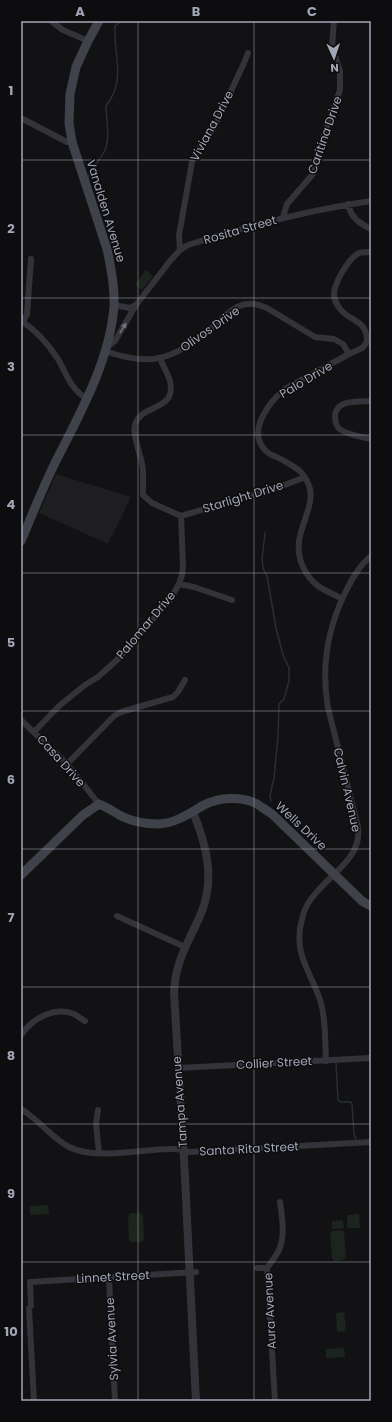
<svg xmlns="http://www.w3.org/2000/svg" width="392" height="1422" viewBox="0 0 392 1422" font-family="Poppins,sans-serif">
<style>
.built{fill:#1e1e21}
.green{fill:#1c241e}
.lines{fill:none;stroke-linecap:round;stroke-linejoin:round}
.stream{stroke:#272f39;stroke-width:1.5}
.minor{stroke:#333339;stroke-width:6}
.tertiary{stroke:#333339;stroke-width:8}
.secondary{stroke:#404249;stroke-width:9}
.oneway{fill:#70727e}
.grid{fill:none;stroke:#a2a6b6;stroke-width:1;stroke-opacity:0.55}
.labels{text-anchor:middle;stroke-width:3;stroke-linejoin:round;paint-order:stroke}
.street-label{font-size:12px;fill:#a2a6b6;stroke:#0d0d0f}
.neatline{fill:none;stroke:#a2a6b6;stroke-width:1.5}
.grid-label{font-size:13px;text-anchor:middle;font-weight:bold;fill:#a2a6b6}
</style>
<rect width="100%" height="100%" fill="#121214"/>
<path class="built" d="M 56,474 L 131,497 L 108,544 L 39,513 Z"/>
<path class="green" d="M 146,270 L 153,276 L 142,290 L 135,285 Z
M 48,1205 L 49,1214 L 30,1215 L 30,1206 Z
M 130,1213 L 140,1213 L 143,1216 L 144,1239 L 142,1242 L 132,1242 L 129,1240 L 128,1216 Z
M 359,1214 L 360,1228 L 347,1228 L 347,1215 Z
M 343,1220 L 344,1228 L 332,1229 L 332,1221 Z
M 341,1230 L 344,1232 L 346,1258 L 343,1260 L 334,1261 L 332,1258 L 330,1233 L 332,1231 Z
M 344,1312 L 346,1331 L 337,1332 L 336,1313 Z
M 344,1348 L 345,1357 L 326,1358 L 326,1349 Z"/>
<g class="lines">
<path class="stream" d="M 88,178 C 92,169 99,161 104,152 C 111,139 106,120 106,106 C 127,79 113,55 115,26 L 120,22
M 265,533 L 262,559 L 263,568 L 267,576 L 276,628 L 283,655 L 289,668 L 289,681 L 284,699 L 279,704 L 278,736 L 274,778 L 270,795 L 271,801
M 336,1063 L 338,1100 L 341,1102 L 351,1102 L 352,1104 L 354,1134 L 356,1139"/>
<path class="minor" d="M 51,21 L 63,30 L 88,41
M 21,118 L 67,142 L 72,142
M 348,204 C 351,218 359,223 371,229
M 283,217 L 287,204 L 313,174 L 317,163 L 320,147 L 340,90 L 340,71 L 332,47 L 334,21
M 180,250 L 179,235 L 192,162 L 200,147 L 213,130 L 244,63 L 248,53
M 114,305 L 130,308 L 136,305
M 21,321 C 36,330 48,344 58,359 C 66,373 71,390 86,398
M 23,322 L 27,314 L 31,259
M 107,347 L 115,341 L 136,305 L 170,261 L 180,250 L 188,245 C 248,226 308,210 371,201
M 105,351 C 122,357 141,362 159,358 C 178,354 195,342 209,330 C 221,321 233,304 249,304 C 255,303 262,306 267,308 L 315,337 L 334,339 L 343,344 L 349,354
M 160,358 C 163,366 168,374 170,381 C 177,412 141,403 135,425 C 132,436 142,457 143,470 C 143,479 143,487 143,495 L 152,503 L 181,516
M 371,401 C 359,402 336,399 335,416 C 335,422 336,427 341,430 C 349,435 362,437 371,439
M 181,516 L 282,486 L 305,477
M 179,584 L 194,587 L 232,600
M 342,599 C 334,594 325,591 318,586 C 305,576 297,559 299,543 C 299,534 304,525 306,516 C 309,508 312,498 310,489 C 305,470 293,466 277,457 C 273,456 269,454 266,451 C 246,432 269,402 285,389 L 349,354 L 362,348 L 367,342 C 367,317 348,323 338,306 C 334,300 333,292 336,285 C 339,276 350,257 359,253 C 362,252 367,252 371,252
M 21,720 L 67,764 L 99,804
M 34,732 L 59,706 L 85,685 L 98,677 L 117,660 L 169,601 L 179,584 L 182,575 L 183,566 L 181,516
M 67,764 L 114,716 L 121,712 L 173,697 L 178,692 L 185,680
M 117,916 L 185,947
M 21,1035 C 32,1019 54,1006 74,1014 C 78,1016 81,1019 85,1021
M 326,1061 C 325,1042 326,1021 321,1003 C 312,972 292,955 302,919 C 304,910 309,900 316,893 C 333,872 362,857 358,827 L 328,708 C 321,668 327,630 345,593 C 352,579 359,566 371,556
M 178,1068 L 371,1058
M 21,1109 C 38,1119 53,1139 69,1147 C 98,1161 143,1148 175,1149 C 180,1149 185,1151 190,1152 L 371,1142
M 98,1110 L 96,1124 L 99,1153
M 257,1268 L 267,1268
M 109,1278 L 115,1401
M 34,1401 L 29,1308 L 31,1306 L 30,1282 L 196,1272
M 275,1401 L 267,1268 C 271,1263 275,1257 278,1252 C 286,1237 282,1218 280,1202"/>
<path class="tertiary" d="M 193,812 C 206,844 215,877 202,911 C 190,941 176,957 174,992 L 184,1158 L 196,1401"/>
<path class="secondary" d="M 21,541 C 33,513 44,484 58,457 C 82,410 110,359 114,306 C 115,287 111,267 107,249 L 72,142 L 69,123 L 70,94 L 76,67 L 88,41 L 99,21
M 21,875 L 83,815 L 99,804 C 107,807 114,812 121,816 C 133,822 146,824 159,824 C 176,823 190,813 204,805 C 219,797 242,796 257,804 C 262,807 267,811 272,814 L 362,901 L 371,906"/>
</g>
<defs><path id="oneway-solid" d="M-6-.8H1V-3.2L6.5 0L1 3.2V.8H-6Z"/></defs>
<use class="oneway" href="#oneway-solid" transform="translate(123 328) rotate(-59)"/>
<path class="grid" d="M 138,21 L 138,1401M 254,21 L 254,1401M 21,160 L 371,160M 21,298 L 371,298M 21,435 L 371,435M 21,573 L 371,573M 21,711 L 371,711M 21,849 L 371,849M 21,987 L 371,987M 21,1124 L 371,1124M 21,1262 L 371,1262"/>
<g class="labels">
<g class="street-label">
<text transform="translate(212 126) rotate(-62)" y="4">Viviana Drive</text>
<text transform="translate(325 135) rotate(-71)" y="4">Caritina Drive</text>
<text transform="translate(106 211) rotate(73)" y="4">Vanalden Avenue</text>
<text transform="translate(240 230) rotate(-16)" y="4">Rosita Street</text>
<text transform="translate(210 329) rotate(-35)" y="4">Olivos Drive</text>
<text transform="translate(306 380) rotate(-31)" y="4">Palo Drive</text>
<text transform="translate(243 497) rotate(-17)" y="4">Starlight Drive</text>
<text transform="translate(146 625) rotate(-50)" y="4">Palomar Drive</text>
<text transform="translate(61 761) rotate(48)" y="4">Casa Drive</text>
<text transform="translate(347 790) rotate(77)" y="4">Calvin Avenue</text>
<text transform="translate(301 826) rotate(43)" y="4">Wells Drive</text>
<text transform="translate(274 1063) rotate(-3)" y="4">Collier Street</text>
<text transform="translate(180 1102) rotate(-94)" y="4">Tampa Avenue</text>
<text transform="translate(249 1149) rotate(-3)" y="4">Santa Rita Street</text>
<text transform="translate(113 1277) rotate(-3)" y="4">Linnet Street</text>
<text transform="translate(270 1311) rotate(-93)" y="4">Aura Avenue</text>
<text transform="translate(112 1339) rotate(-93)" y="4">Sylvia Avenue</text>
</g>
</g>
<rect width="392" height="1422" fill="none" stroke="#0d0d0f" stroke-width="44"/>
<g transform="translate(334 58) rotate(177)" stroke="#0d0d0f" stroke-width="3" paint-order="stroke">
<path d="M0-3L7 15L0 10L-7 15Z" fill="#a2a6b6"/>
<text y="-6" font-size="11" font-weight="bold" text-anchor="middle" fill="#a2a6b6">N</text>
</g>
<rect x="22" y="22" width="348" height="1378" class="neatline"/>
<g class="grid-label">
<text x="80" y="16">A</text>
<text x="196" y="16">B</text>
<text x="312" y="16">C</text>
<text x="11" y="95">1</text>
<text x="11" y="233">2</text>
<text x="11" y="371">3</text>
<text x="11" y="509">4</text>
<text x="11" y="647">5</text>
<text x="11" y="784">6</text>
<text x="11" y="922">7</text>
<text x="11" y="1060">8</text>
<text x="11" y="1198">9</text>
<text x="11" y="1336">10</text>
</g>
</svg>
